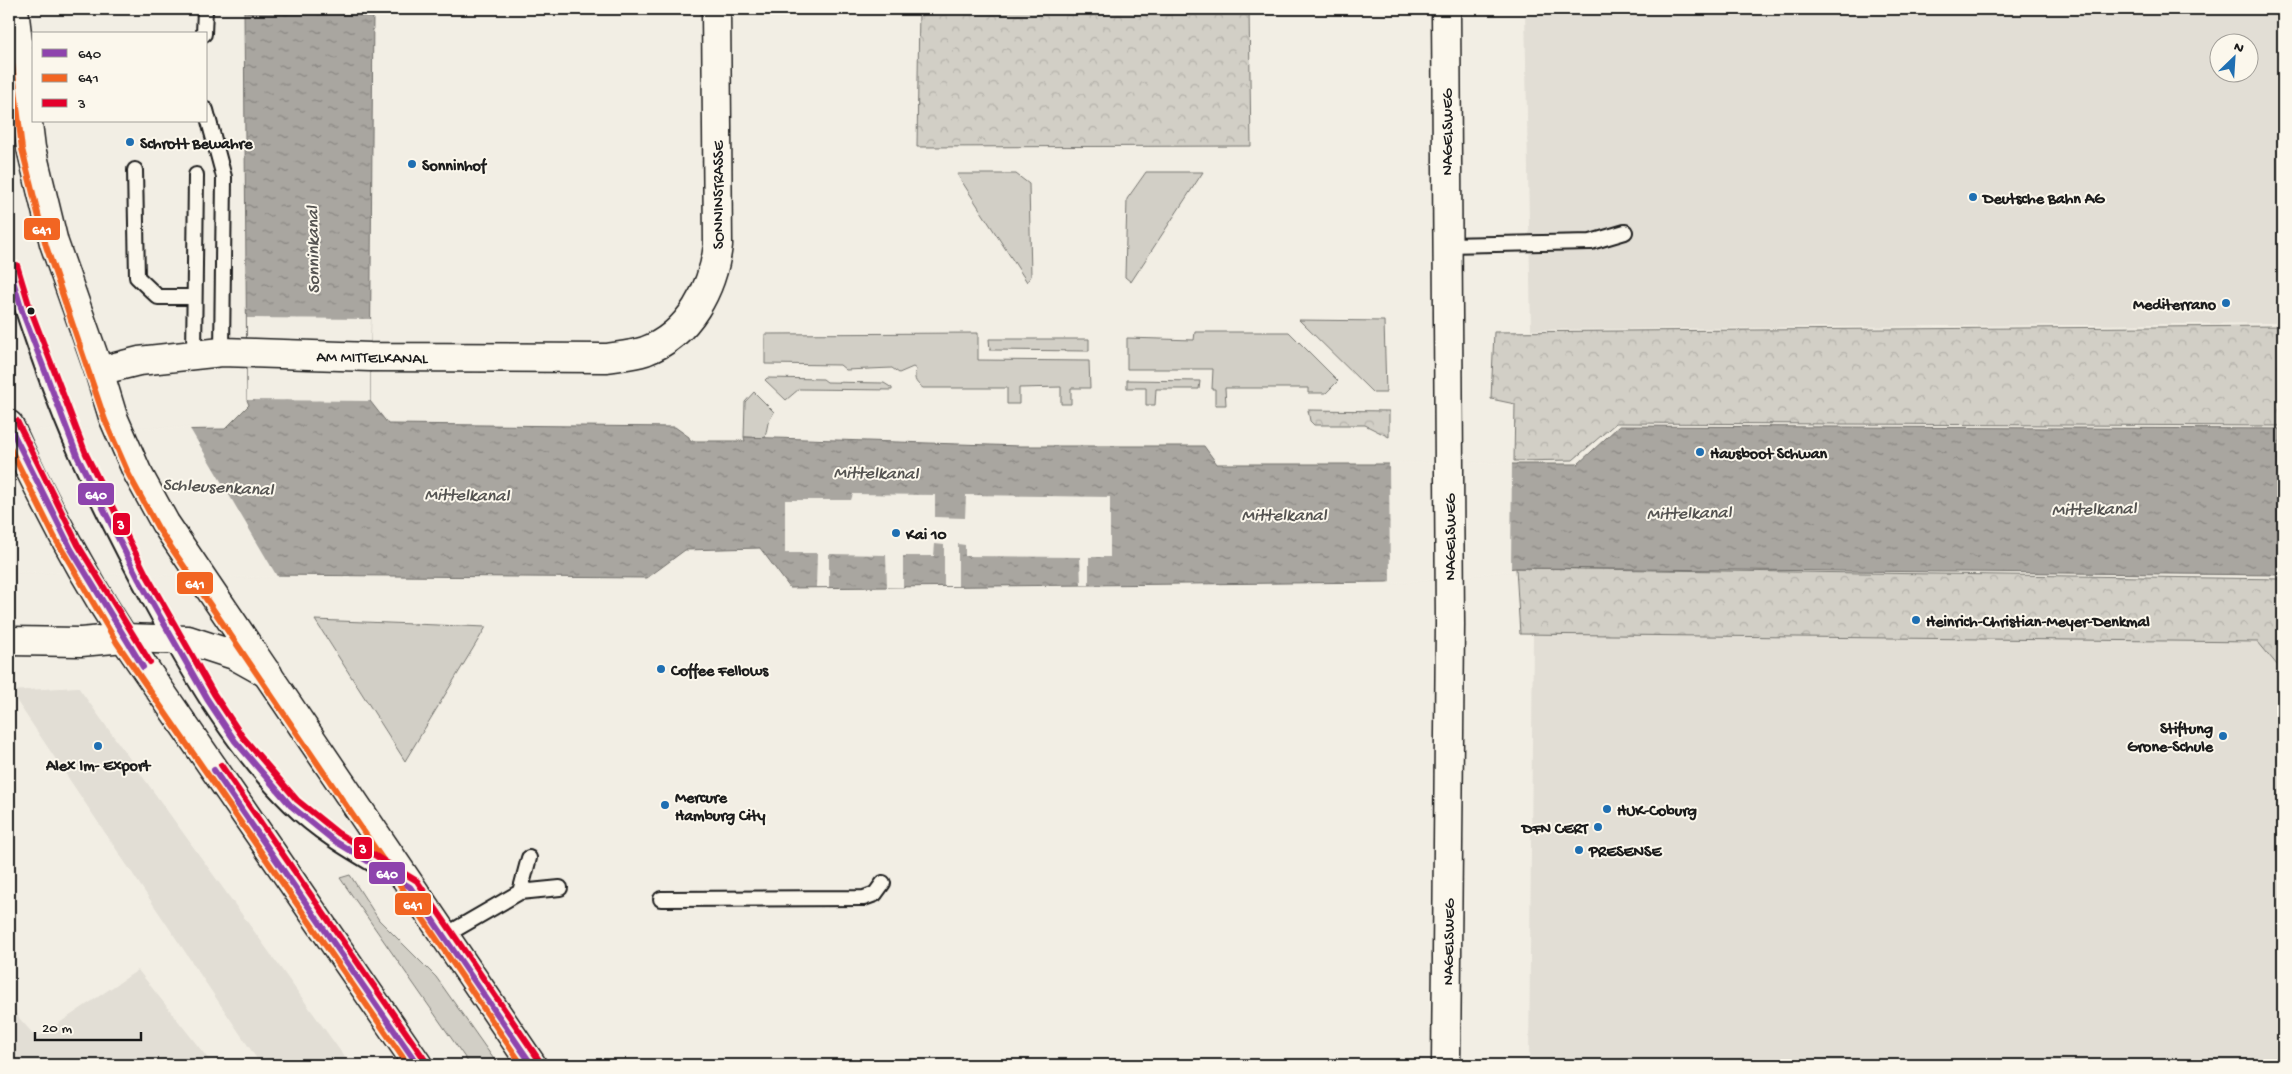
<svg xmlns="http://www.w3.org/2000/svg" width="2292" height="1074" viewBox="0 0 2292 1074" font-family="'Gochi Hand',sans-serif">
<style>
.built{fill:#e2ded5;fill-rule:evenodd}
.green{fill:#d2cfc6;stroke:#777671}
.forest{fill:url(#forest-crowns);stroke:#777671}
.water{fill:url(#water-ripples);stroke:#716f6b}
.pier{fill:#f2eee4}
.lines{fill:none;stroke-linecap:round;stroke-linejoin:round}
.lane-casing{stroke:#1c1c1c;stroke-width:18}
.street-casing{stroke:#1c1c1c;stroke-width:31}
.secondary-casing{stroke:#1c1c1c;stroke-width:31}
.primary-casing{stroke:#1c1c1c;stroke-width:31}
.lane{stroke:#fbf7ec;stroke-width:14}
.street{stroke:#fbf7ec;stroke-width:28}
.secondary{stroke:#fbf7ec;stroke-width:28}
.primary{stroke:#fbf7ec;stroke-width:28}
.bus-1-casing{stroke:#fbf7ec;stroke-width:10}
.bus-2-casing{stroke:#fbf7ec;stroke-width:10}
.bus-3-casing{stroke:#fbf7ec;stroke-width:10}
.bus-1{stroke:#8e44ad;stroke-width:6}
.bus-2{stroke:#f26522;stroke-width:6}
.bus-3{stroke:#e4002b;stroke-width:6}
.poi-dot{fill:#1f6fb2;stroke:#fbf7ec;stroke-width:2}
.bus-dot{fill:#1c1c1c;stroke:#fbf7ec;stroke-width:2}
.labels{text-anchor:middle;stroke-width:4;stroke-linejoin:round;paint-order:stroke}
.street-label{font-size:16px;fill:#1c1c1c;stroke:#fbf7ec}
.poi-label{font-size:16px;font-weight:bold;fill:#1c1c1c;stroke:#fbf7ec;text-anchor:start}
.water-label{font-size:18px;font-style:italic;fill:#545351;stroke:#fbf7ec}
.line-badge{stroke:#fbf7ec;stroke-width:2}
.badge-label{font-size:14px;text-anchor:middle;font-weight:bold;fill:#fff}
</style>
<defs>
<pattern id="forest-crowns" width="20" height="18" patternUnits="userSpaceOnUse" patternTransform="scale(1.25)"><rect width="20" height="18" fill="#d2cfc6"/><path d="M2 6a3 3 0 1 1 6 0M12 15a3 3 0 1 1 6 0" fill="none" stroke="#b4b1aa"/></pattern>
<pattern id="water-ripples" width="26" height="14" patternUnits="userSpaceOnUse" patternTransform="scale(1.25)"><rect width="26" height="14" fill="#a9a6a0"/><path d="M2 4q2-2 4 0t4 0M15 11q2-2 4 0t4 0" fill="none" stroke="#898682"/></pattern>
</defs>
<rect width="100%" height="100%" fill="#f2eee4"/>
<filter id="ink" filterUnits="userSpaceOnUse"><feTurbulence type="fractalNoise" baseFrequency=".02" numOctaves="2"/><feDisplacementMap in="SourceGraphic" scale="10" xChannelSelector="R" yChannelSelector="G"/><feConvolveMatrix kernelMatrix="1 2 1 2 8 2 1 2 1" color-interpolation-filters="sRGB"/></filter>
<g filter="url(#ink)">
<path class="built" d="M 1525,9 L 2283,9 L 2283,323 L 1531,330 ZM 2220,42 L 2250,42 L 2250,72 L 2220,72 Z
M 1533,632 L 2283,642 L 2283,1065 L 1529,1065 Z
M 78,687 L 349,1063 L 351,1065 L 261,1065 L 10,691 Z
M 138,970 L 213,1065 L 9,1065 L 9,1007 L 37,1038 Z"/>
<path class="green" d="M 1146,172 L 1203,172 L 1131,282 L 1125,277 L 1127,199 Z
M 957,174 L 1016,174 L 1029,184 L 1031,276 L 1027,282 Z
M 1299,320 L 1384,321 L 1386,393 L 1373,393 Z
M 1195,332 L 1289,332 L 1338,381 L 1326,393 L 1308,393 L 1308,388 L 1225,388 L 1226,405 L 1215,405 L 1215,389 L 1212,389 L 1213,369 L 1127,369 L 1127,338 L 1194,340 Z
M 978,333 L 978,360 L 1089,361 L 1090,388 L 1071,388 L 1071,404 L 1061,404 L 1061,387 L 1019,388 L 1019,404 L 1007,404 L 1007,388 L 923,388 C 914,382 914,378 916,369 L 913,367 L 899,373 L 892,368 L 846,370 L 840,365 L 765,364 L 765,334 Z
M 989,339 L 1089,339 L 1089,351 L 990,350 Z
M 767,378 L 823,379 L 827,382 L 884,383 L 892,388 L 892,390 L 799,389 L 786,400 L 765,380 Z
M 1127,380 L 1200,381 L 1199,389 L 1156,389 L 1155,405 L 1146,405 L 1146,388 L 1127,388 Z
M 754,392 L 774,412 L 768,423 L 765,438 L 744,437 L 745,402 Z
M 315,620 L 486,627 L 405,761 Z
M 350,875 L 379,920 L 436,977 L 498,1065 L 470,1065 L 340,878 Z"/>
<path class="forest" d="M 919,9 L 1249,9 L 1251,146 L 917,147 Z
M 2283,326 L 2283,426 L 1616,423 L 1573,460 L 1514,461 L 1515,404 L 1491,399 L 1494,332 Z
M 1308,410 L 1389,411 L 1389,437 L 1365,425 L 1314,425 L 1310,421 Z
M 1516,568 L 2283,579 L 2283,672 L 2258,642 L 1520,634 Z"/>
<path class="water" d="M 244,9 L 373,9 L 370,401 L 388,424 L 675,427 L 689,437 L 690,441 L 745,441 L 744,437 L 1020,446 L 1204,446 L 1217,464 L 1578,464 L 1619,426 L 2283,429 L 2283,575 L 1516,568 L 1386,582 L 790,588 L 760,548 L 685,550 L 647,578 L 140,574 L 9,570 L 9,432 L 225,429 L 249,405 L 247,400 Z"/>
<path class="pier" d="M 247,318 L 371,319 L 370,401 L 247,400 Z
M 189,427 L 278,578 L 12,572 L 9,566 L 9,430 Z
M 1512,462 L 1511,571 L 1390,584 L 1389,463 Z
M 853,494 L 935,495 L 935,517 L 965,518 L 966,495 L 1110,497 L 1110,557 L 1089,557 L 1089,585 L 1081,585 L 1080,557 L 965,556 L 965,545 L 958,544 L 958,586 L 944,586 L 944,545 L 935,544 L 934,556 L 903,556 L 903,587 L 887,587 L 886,555 L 829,554 L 829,587 L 816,587 L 817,553 L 785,553 L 785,500 L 851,500 Z"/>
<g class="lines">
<g class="lane-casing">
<path id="lane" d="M 204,34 L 205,9
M 206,110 L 224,177 L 222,352
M 135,170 L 137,277 L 158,297 L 194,297
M 1446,245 L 1591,242 L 1625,232
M 9,267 C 29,331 51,397 79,459 C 102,510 128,561 155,610 C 193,680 234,750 290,805 C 322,837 361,857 399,880
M 194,355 L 196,175
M 520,892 L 560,888
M 661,899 L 864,898 L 875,894 L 883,883
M 444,936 L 520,892 L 529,858"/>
</g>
<g class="street-casing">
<path id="street" d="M 99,371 L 139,361 L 222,352 L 370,357 L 607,358 C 620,356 633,355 645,351 C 689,335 713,288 718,245 L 716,9
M 9,641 L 81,642 L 124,638 L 188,640 L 234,655 L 268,674"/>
</g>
<g class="secondary-casing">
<path id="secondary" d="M 1446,1065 L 1450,624 L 1446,9"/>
</g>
<g class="primary-casing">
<path id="primary" d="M 14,9 L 31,148 L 54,243 L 99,371 L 113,417 L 137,472 L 165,523 L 532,1065
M 9,425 C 42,499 80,570 124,638 L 418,1065"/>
</g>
<use href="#lane" class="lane"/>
<use href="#street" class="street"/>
<use href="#secondary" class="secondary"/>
<use href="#primary" class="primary"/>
<g class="bus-1-casing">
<path id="bus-1" d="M 9,267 L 22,311 L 78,458 L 138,578 L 207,699 L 235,741 L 291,806 L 333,840 L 410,887 L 532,1065
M 9,425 L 71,549 L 143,667
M 214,770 L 418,1065"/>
</g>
<g class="bus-2-casing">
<path id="bus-2" d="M 9,38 L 22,149 L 46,246 L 105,420 L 129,475 L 158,528 L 522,1065
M 9,446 L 55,538 L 117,643 L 408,1065"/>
</g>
<g class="bus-3-casing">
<path id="bus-3" d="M 17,265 L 30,308 L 86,454 L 146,574 L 214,694 L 242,736 L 297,800 L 338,833 L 417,881 L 539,1060
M 17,421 L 78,545 L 150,662
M 221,765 L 425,1060"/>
</g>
<use href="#bus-1" class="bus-1"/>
<use href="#bus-2" class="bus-2"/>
<use href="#bus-3" class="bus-3"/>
</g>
</g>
<g class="poi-dot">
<circle cx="130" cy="142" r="5"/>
<circle cx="412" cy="164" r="5"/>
<circle cx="1973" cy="197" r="5"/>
<circle cx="2226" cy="303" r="5"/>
<circle cx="1700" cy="452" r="5"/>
<circle cx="896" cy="533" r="5"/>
<circle cx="1916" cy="620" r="5"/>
<circle cx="661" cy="669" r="5"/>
<circle cx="2223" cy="736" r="5"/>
<circle cx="98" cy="746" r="5"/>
<circle cx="665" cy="805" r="5"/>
<circle cx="1607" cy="809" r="5"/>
<circle cx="1598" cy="827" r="5"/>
<circle cx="1579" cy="850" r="5"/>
</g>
<circle class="bus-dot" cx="31" cy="311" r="4.5"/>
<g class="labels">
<g class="street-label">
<text transform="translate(1446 132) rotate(-90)" y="6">NAGELSWEG</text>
<text transform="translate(717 195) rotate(-90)" y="6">SONNINSTRASSE</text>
<text transform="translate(372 356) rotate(1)" y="6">AM MITTELKANAL</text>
<text transform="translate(1449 537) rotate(-90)" y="6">NAGELSWEG</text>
<text transform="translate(1447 942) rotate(-89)" y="6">NAGELSWEG</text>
</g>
<g class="poi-label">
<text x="140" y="148">Schrott Bewahre</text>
<text x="422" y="170">Sonninhof</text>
<text x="1983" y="203">Deutsche Bahn AG</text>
<text x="2216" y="309" text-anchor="end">Mediterrano</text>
<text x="1710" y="458">Hausboot Schwan</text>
<text x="906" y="539">Kai 10</text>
<text x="1926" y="626">Heinrich-Christian-Meyer-Denkmal</text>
<text x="671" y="675">Coffee Fellows</text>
<text x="2213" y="733" text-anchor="end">Stiftung<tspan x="2213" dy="18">Grone-Schule</tspan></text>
<text x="98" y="770" text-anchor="middle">Alex Im- Export</text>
<text x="675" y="802">Mercure<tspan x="675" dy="18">Hamburg City</tspan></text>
<text x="1617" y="815">HUK-Coburg</text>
<text x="1588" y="833" text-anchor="end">DFN CERT</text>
<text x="1589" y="856">PRESENSE</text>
</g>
<g class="water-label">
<text transform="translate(312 250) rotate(-91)" y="6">Sonninkanal</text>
<text transform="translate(876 472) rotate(1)" y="6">Mittelkanal</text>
<text transform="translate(218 486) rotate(3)" y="6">Schleusenkanal</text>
<text transform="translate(467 494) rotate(1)" y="6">Mittelkanal</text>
<text transform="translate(2094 508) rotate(-1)" y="6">Mittelkanal</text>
<text transform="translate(1689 512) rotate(-1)" y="6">Mittelkanal</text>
<text x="1284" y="520">Mittelkanal</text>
</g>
</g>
<g class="line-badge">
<rect x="23" y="217" width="38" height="24" rx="5" fill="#f26522"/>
<rect x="77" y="482" width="38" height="24" rx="5" fill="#8e44ad"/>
<rect x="112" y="512" width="19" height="24" rx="5" fill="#e4002b"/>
<rect x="176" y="571" width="38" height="24" rx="5" fill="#f26522"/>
<rect x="353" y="836" width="20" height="24" rx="5" fill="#e4002b"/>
<rect x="368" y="861" width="38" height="24" rx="5" fill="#8e44ad"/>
<rect x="394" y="892" width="38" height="24" rx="5" fill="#f26522"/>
</g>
<g class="badge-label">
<text x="42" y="234">641</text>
<text x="96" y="499">640</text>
<text x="121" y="529">3</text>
<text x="195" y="588">641</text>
<text x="363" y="853">3</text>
<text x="387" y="878">640</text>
<text x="413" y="909">641</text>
</g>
<rect width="2292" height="1074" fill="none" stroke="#fbf7ec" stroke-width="30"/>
<rect x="15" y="15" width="2262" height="1044" fill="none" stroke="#1c1c1c" stroke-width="2" filter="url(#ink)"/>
<rect x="32" y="32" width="175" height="90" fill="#fbf7ec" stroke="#a29f99"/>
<rect x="42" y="49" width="25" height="8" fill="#8e44ad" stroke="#a29f99"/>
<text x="78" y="58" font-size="15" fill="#1c1c1c">640</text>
<rect x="42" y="74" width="25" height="8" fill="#f26522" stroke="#a29f99"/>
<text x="78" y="82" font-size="15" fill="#1c1c1c">641</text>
<rect x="42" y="99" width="25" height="8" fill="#e4002b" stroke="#a29f99"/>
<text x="78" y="108" font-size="15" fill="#1c1c1c">3</text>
<g transform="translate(2234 58) rotate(25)"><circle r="24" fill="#fbf7ec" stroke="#a29f99"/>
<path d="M0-4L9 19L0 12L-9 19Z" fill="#1f6fb2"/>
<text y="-8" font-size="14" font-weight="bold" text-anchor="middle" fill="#1c1c1c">N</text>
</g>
<path d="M35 1032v8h106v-8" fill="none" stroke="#1c1c1c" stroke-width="2.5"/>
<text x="42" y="1032" font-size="15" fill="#1c1c1c" stroke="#fbf7ec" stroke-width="4" paint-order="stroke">20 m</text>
</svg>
